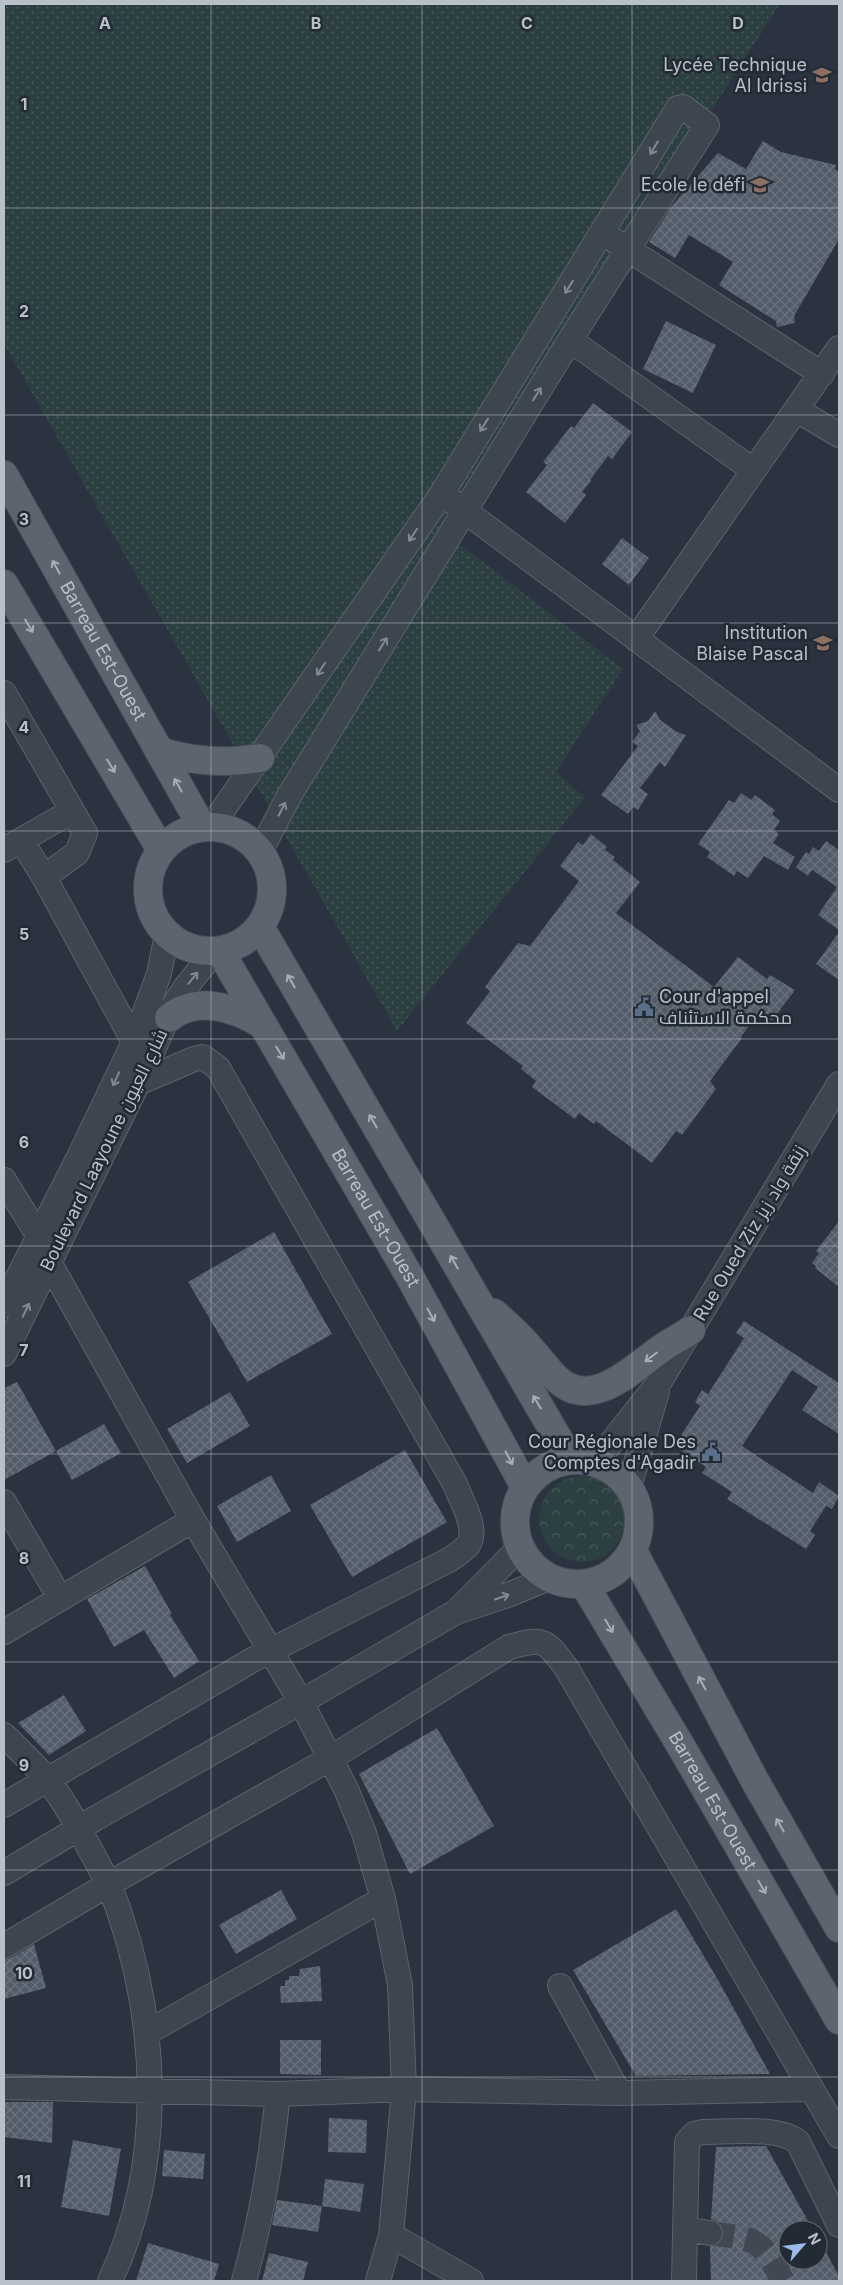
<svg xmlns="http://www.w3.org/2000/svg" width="843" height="2285" viewBox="0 0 843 2285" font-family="Inter,Cairo,sans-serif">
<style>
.grass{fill:url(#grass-dots)}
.forest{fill:url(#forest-crowns)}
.building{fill:url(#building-cross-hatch)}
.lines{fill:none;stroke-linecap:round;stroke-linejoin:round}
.minor-tunnel{stroke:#404854;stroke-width:24;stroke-dasharray:24 12;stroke-linecap:butt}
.minor-casing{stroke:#5b636c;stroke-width:26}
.major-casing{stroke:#474e58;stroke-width:30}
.minor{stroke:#3d454f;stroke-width:24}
.major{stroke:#5c646f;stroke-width:28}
.oneway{stroke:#828992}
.oneway2{stroke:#a7aeb7}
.grid{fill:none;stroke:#bac0c9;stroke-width:1;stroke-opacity:0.55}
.labels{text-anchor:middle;stroke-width:5;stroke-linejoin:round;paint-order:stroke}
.poi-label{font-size:18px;fill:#bac0c9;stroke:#222a34;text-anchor:end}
.street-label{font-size:18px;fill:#bac0c9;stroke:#222a34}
.grid-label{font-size:16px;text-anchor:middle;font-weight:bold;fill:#bac0c9;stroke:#222a34;stroke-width:5;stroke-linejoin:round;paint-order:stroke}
</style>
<defs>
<pattern id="grass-dots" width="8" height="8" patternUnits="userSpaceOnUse" patternTransform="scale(1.25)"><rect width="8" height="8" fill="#2c4041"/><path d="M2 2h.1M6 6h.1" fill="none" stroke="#485a5b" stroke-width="1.8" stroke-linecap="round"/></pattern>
<pattern id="forest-crowns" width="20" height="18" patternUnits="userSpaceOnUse" patternTransform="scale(1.25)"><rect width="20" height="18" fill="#2c4041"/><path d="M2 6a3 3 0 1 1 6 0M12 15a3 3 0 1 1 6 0" fill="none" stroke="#485a5b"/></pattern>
<pattern id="building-cross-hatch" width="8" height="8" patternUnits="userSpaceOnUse" patternTransform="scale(1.25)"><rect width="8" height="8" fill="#535c69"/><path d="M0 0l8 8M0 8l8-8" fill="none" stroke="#6a727d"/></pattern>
</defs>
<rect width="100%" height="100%" fill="#2a333f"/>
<path class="grass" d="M 4,4 L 780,4 L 441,530 L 623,669 L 556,772 L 585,797 L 397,1031 L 4,344 Z"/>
<path class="forest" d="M539 1519a43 43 0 1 1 86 0a43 43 0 1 1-86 0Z"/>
<path class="building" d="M 763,141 L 781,152 L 836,165 L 835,169 L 839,172 L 839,239 L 794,316 L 795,323 L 777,327 L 776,321 L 719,285 L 733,262 L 689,235 L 675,258 L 649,242 L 671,207 L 718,153 L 746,169 Z
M 666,321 L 716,345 L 693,393 L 643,369 Z
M 593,403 L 632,432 L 612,459 L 608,456 L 590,480 L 591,481 L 582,492 L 586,495 L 565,523 L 526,492 L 547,465 L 543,462 L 571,426 L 574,428 Z
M 622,538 L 649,558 L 629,585 L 602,564 Z
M 655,711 L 660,720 L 677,732 L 686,735 L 665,767 L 660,762 L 640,788 L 648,794 L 638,810 L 633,807 L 628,814 L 601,795 L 638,746 L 632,742 L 640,731 L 636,725 L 648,721 Z
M 741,793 L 751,800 L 755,795 L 775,810 L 772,814 L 780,821 L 774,830 L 779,834 L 773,843 L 795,857 L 788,870 L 764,856 L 748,878 L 737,871 L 734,876 L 707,857 L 710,852 L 698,844 L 729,800 L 734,803 Z
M 591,834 L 607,847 L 605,850 L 615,857 L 613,860 L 640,882 L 616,913 L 714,987 L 738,957 L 767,979 L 770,975 L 795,990 L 770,1023 L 757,1014 L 741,1037 L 742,1038 L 710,1081 L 716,1089 L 682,1135 L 676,1131 L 652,1163 L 596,1121 L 594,1124 L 579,1113 L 575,1119 L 532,1087 L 536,1081 L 521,1069 L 523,1066 L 466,1023 L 490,991 L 485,987 L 518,943 L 530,946 L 579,881 L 560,866 L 578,842 L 583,845 Z
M 826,841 L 839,850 L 839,930 L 818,915 L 837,887 L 812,870 L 808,876 L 796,867 L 806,852 L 809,854 L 813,847 L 819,851 Z
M 839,932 L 839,980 L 816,964 Z
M 839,1221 L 839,1287 L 815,1268 L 816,1266 L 812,1263 L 819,1253 L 816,1251 Z
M 274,1232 L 332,1334 L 247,1382 L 188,1282 Z
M 744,1321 L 839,1383 L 839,1434 L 802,1410 L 818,1387 L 792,1370 L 742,1446 L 813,1493 L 819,1482 L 839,1496 L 832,1509 L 826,1506 L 810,1531 L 815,1535 L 806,1549 L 727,1499 L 732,1492 L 702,1473 L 706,1467 L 674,1446 L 700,1406 L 695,1402 L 702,1390 L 708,1394 L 744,1338 L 736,1333 Z
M 17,1382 L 56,1451 L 4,1480 L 4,1393 L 6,1387 Z
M 230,1392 L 250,1426 L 187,1463 L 167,1429 Z
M 104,1424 L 121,1453 L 72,1480 L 56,1451 Z
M 405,1450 L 447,1522 L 352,1577 L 310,1505 Z
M 271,1475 L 291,1511 L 237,1542 L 217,1506 Z
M 145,1566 L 172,1614 L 170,1615 L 199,1661 L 174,1678 L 144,1630 L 114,1647 L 87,1599 Z
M 64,1695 L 86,1731 L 49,1755 L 18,1723 Z
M 437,1728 L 494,1826 L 410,1874 L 359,1774 Z
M 281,1890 L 297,1919 L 236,1954 L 219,1925 Z
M 676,1909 L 718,1980 L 770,2074 L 636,2076 L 573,1970 Z
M 34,1944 L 46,1988 L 4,1999 L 4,1960 L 11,1958 Z
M 320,1966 L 322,2001 L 281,2003 L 280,1986 L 285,1986 L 285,1980 L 289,1980 L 289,1976 L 299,1976 L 300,1969 Z
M 280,2040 L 321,2040 L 321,2075 L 280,2074 Z
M 4,2102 L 53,2102 L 52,2143 L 4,2137 Z
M 329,2118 L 367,2120 L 366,2153 L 328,2152 Z
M 73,2140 L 121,2149 L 109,2216 L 61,2207 Z
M 766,2146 L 813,2230 L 788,2230 L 788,2260 L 818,2260 L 818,2238 L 839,2276 L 839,2281 L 711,2281 L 710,2246 L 720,2242 L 724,2235 L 719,2223 L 711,2219 L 716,2147 Z
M 164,2150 L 205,2154 L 203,2179 L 162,2176 Z
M 325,2179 L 364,2184 L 360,2212 L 322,2206 Z
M 277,2200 L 322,2206 L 318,2232 L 272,2225 Z
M 148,2243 L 219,2264 L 214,2281 L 136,2281 Z
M 269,2253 L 308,2262 L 303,2281 L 262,2281 Z"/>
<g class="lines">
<path class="minor-tunnel" d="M 710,2233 C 759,2240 759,2237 783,2281"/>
<g class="minor-casing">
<path id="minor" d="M 615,241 L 822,374
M 570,340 L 753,470
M 797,410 L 839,435
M 453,502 L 839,790
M 636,639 L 839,348
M 4,693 L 85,833 L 77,853 L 44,877
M 211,827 L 441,495 L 678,108 L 683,107 L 707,125 L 570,340 L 289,796 L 260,852
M 21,840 L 44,877 L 134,1042
M 4,850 L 72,811
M 4,1180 L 38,1235
M 49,1262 L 193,1520 L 301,1702 L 346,1789 L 364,1833 L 383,1899 L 400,1985 L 404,2089 L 391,2235 L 378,2281
M 4,1305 L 78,1159 L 134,1042 L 159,974 L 167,934
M 4,1354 L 138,1083 L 172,1008 L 185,988 L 214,952
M 596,1462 L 660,1381 L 839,1084
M 629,1487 L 657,1392
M 4,1502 L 60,1598
M 459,1609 L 520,1547
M 4,1632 L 193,1520
M 4,1735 C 18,1749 33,1763 46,1778 C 62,1797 75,1821 86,1842 C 99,1865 111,1887 119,1911 C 159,2029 164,2166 110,2281
M 4,1805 L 254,1659 L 449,1560 C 455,1556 463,1551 468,1545 C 479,1528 461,1501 455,1484 L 218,1068 L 203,1057 L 194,1059 L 138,1083
M 4,1873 L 96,1818 L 301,1702 L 456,1612 L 508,1595 L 549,1578
M 4,1946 L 109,1884 L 331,1758 L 509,1647 C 544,1637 546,1640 567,1669 L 839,2136
M 560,1986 L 619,2093
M 148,2032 L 383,1899
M 4,2087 L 278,2094 L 404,2089 L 619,2093 L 811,2089
M 685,2229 L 710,2233
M 391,2235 L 471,2281
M 244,2281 C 262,2217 271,2159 278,2094
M 684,2281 L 687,2142 L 694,2134 L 703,2132 C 729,2132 779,2126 798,2142 L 839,2225"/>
</g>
<g class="major-casing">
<g id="major">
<path id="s1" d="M 4,475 L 202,827"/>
<path d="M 4,584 L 161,850"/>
<path d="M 159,751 C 193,762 225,764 260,758"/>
<circle cx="210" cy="889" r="62"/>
<path d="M 260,927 L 570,1459"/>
<path id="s2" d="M 220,951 L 410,1277 L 525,1487"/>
<path d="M 169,1018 C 197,995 236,1008 263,1025"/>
<path d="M 494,1313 C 509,1326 523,1339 535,1354 C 543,1363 549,1372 558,1380 C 594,1412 636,1365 665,1346 C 674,1340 683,1336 691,1330"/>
<circle cx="577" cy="1522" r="62"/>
<path d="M 633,1551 L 755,1781 L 839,1928"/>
<path id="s3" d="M 584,1584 L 682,1748 L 839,2020"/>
</g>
</g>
<use href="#minor" class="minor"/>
<use href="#major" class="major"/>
</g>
<defs><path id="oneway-shaft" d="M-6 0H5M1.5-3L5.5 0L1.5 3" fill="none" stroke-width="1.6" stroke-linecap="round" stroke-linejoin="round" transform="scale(1.25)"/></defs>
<g class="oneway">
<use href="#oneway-shaft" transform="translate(654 148) rotate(121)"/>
<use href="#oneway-shaft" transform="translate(569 287) rotate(122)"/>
<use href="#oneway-shaft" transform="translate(537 394) rotate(-58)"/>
<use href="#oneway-shaft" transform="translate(484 425) rotate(122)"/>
<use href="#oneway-shaft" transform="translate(413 535) rotate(124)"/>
<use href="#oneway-shaft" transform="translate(383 644) rotate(-58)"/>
<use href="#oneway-shaft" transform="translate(321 669) rotate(124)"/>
<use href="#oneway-shaft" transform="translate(282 809) rotate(-63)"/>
<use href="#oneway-shaft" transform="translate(193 978) rotate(-51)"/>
<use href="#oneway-shaft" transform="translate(116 1079) rotate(115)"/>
<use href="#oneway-shaft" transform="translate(26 1310) rotate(-64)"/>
<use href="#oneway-shaft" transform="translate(502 1597) rotate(-19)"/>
</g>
<g class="oneway2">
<use href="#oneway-shaft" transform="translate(56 567) rotate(-119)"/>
<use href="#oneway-shaft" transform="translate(29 626) rotate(59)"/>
<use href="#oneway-shaft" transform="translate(111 766) rotate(59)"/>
<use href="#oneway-shaft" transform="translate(178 785) rotate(-119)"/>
<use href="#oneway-shaft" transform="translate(291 981) rotate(-120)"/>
<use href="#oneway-shaft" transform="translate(280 1053) rotate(59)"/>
<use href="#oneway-shaft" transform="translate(373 1121) rotate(-120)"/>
<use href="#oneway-shaft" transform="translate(454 1262) rotate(-120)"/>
<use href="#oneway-shaft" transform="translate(431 1315) rotate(61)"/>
<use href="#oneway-shaft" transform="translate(651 1357) rotate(143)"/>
<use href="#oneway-shaft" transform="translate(537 1402) rotate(-121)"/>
<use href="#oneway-shaft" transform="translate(509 1458) rotate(62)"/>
<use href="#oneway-shaft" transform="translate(609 1626) rotate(59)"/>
<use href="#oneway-shaft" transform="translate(702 1683) rotate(-118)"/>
<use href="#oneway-shaft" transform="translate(780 1825) rotate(-120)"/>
<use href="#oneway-shaft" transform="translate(762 1887) rotate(60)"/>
</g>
<path class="grid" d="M 211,4 L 211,2281M 422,4 L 422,2281M 632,4 L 632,2281M 4,208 L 839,208M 4,415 L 839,415M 4,623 L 839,623M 4,831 L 839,831M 4,1039 L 839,1039M 4,1246 L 839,1246M 4,1454 L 839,1454M 4,1662 L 839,1662M 4,1870 L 839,1870M 4,2077 L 839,2077"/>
<defs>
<g id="university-bare" transform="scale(1.5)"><path d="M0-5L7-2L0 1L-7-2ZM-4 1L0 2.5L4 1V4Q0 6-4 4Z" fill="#8d6e63" stroke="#222a34" stroke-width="2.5" paint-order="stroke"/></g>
<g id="school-bare" transform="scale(1.5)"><path d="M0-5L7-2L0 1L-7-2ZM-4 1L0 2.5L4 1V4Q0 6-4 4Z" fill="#8d6e63" stroke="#222a34" stroke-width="2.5" paint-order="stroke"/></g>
<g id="civic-bare" transform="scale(1.5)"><path d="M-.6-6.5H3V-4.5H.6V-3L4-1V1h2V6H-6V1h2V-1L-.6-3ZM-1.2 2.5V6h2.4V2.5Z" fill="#5c6f8a" stroke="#222a34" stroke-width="2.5" paint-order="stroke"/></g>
</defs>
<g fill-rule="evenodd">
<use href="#university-bare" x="822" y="75"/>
<use href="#school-bare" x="760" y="185"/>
<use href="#school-bare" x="823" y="643"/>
<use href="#civic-bare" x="644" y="1007"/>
<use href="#civic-bare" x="711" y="1452"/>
</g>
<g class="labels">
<g class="poi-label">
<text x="807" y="71">Lycée Technique<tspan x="807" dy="21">Al Idrissi</tspan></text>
<text x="745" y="191">Ecole le défi</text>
<text x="808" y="639">Institution<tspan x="808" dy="21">Blaise Pascal</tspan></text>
<text x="659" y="1003" text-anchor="start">Cour d'appel<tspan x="659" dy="21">محكمة الاستئناف</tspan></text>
<text x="696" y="1448">Cour Régionale Des<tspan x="696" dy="21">Comptes d'Agadir</tspan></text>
</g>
<g class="street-label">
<text dy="6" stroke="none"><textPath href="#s1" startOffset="202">Barreau Est-Ouest</textPath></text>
<text transform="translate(104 1150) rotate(-64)" y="6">Boulevard Laayoune شارع العيون</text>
<text dy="6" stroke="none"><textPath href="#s2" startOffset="309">Barreau Est-Ouest</textPath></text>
<text transform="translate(750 1233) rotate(-59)" y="6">Rue Oued Ziz زنقة واد زيز</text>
<text dy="6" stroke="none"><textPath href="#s3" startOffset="252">Barreau Est-Ouest</textPath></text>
</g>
</g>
<g class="grid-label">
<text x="105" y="29">A</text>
<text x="316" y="29">B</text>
<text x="527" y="29">C</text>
<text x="738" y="29">D</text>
<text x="24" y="110">1</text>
<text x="24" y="317">2</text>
<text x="24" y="525">3</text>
<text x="24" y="733">4</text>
<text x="24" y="940">5</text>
<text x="24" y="1148">6</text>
<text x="24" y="1356">7</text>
<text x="24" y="1564">8</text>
<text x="24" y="1771">9</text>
<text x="24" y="1979">10</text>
<text x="24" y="2187">11</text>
</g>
<rect width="843" height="2285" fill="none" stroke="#bac0c9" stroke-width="10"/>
<g transform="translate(803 2245) rotate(62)"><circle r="24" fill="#222a34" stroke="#5f6670"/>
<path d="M0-4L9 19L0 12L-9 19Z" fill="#9cbbec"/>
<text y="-8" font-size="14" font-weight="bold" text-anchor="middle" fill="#bac0c9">N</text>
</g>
</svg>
